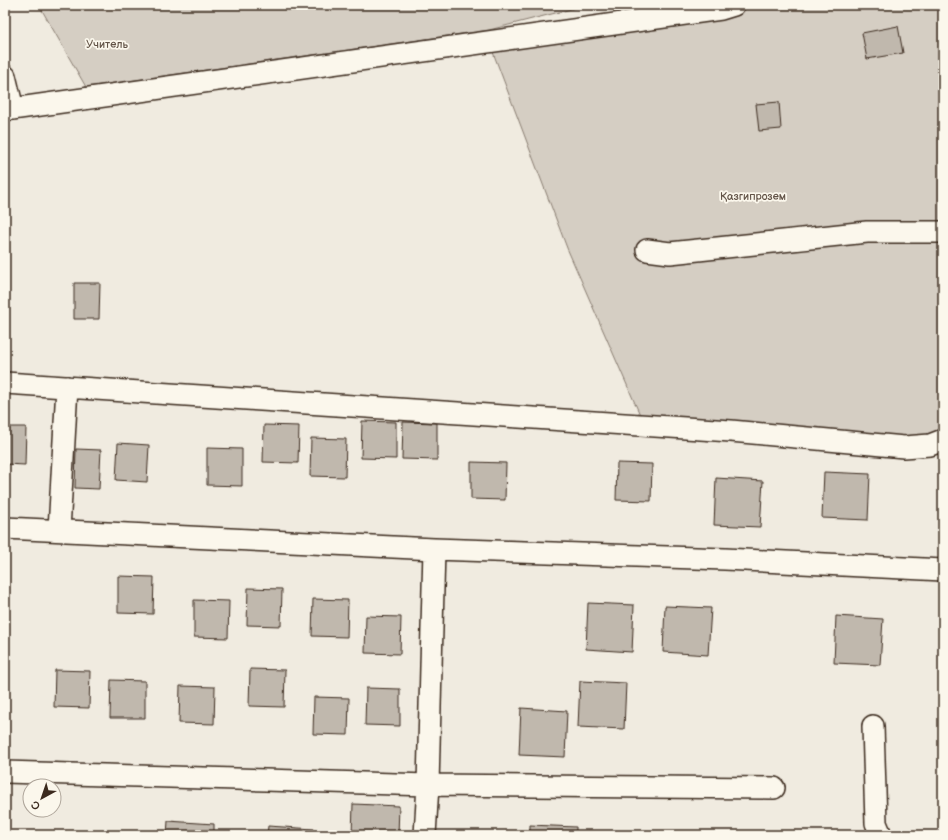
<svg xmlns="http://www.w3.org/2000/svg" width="948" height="840" viewBox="0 0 948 840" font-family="'Balsamiq Sans',sans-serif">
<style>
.green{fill:#d5cec3;stroke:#887c70}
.building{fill:#c0b8ad;stroke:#3b2a1e}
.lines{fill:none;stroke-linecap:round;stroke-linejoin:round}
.minor-casing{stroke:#3b2a1e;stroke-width:24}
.minor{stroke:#fbf7ec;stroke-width:21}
.labels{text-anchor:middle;stroke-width:3.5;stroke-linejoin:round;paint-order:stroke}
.park-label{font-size:11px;fill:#625347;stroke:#fbf7ec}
</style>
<rect width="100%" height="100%" fill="#f0ebe0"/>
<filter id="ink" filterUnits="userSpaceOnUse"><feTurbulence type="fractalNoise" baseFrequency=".025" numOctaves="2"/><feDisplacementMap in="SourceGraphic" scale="8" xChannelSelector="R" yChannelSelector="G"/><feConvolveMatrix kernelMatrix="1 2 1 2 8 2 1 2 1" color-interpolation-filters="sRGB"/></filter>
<g filter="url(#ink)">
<path class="green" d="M 39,5 L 587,5 L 489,30 L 86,87 Z
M 691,5 L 943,5 L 943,440 L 641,417 L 567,248 L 491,47 Z"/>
<path class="building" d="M 898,26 L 903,53 L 867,59 L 862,33 Z
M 779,102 L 781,129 L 759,131 L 756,104 Z
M 74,283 L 100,283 L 99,319 L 74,319 Z
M 362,421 L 396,422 L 396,459 L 361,458 Z
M 403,422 L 437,423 L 437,460 L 402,459 Z
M 264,425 L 299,426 L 298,463 L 263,462 Z
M 5,427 L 26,427 L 25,465 L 5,464 Z
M 311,438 L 346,439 L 345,477 L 310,476 Z
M 118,443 L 149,445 L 147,482 L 116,480 Z
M 207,448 L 242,449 L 242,486 L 207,485 Z
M 76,449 L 101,450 L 99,489 L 75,488 Z
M 471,462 L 506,463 L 505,500 L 471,499 Z
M 617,463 L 652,464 L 651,501 L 616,500 Z
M 824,472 L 870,474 L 868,520 L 822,518 Z
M 716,478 L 763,481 L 760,527 L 714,525 Z
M 118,576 L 154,577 L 153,614 L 118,613 Z
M 248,588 L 282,589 L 281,626 L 247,625 Z
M 313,599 L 348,600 L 347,637 L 312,636 Z
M 194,600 L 229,601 L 228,638 L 194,637 Z
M 588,603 L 634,605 L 632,652 L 586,649 Z
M 665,606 L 711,608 L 708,655 L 663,652 Z
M 366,616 L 401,617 L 400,654 L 365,653 Z
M 836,616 L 883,619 L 880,665 L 834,663 Z
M 250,669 L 285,670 L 284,707 L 249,706 Z
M 55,670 L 90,671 L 89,708 L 54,707 Z
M 111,680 L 145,681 L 145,718 L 110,718 Z
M 580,681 L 626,683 L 624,729 L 578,727 Z
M 180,686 L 215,687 L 214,724 L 179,723 Z
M 366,688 L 400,689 L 400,726 L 365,725 Z
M 314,697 L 349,698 L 348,735 L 313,734 Z
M 521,708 L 567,711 L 565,757 L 519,755 Z
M 353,804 L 399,806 L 398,835 L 352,835 Z
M 168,821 L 214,824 L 214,835 L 167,835 Z
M 530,825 L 576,827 L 576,835 L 530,835 Z
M 268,826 L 314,829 L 314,835 L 267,835 Z
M 457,834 L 487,835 L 457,835 Z"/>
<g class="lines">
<g class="minor-casing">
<path id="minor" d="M 5,76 L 13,109
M 5,110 L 721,9 L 734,5
M 647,250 L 670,253 L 867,232 L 943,232
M 5,383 L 731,431 L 904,447 L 930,445 L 943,440
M 5,528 L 434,549 L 725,559 L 943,570
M 59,530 L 67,387
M 873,726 L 876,823 L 881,835
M 5,772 L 428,785 L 774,788
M 425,835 L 428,785 L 434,549"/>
</g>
<use href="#minor" class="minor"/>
</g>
</g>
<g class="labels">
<g class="park-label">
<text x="107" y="48">Учитель</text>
<text x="753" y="200">Қазгипрозем</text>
</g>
</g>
<rect width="948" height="840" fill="none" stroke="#fbf7ec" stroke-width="20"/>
<rect x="10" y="10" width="928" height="820" fill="none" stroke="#3b2a1e" stroke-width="1.5" filter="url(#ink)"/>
<g transform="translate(42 798) rotate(220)"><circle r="19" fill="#fbf7ec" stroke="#aea59a"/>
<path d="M0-3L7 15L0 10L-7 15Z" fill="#3b2a1e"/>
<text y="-6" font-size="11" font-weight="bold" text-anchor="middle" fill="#3b2a1e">С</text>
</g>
</svg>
